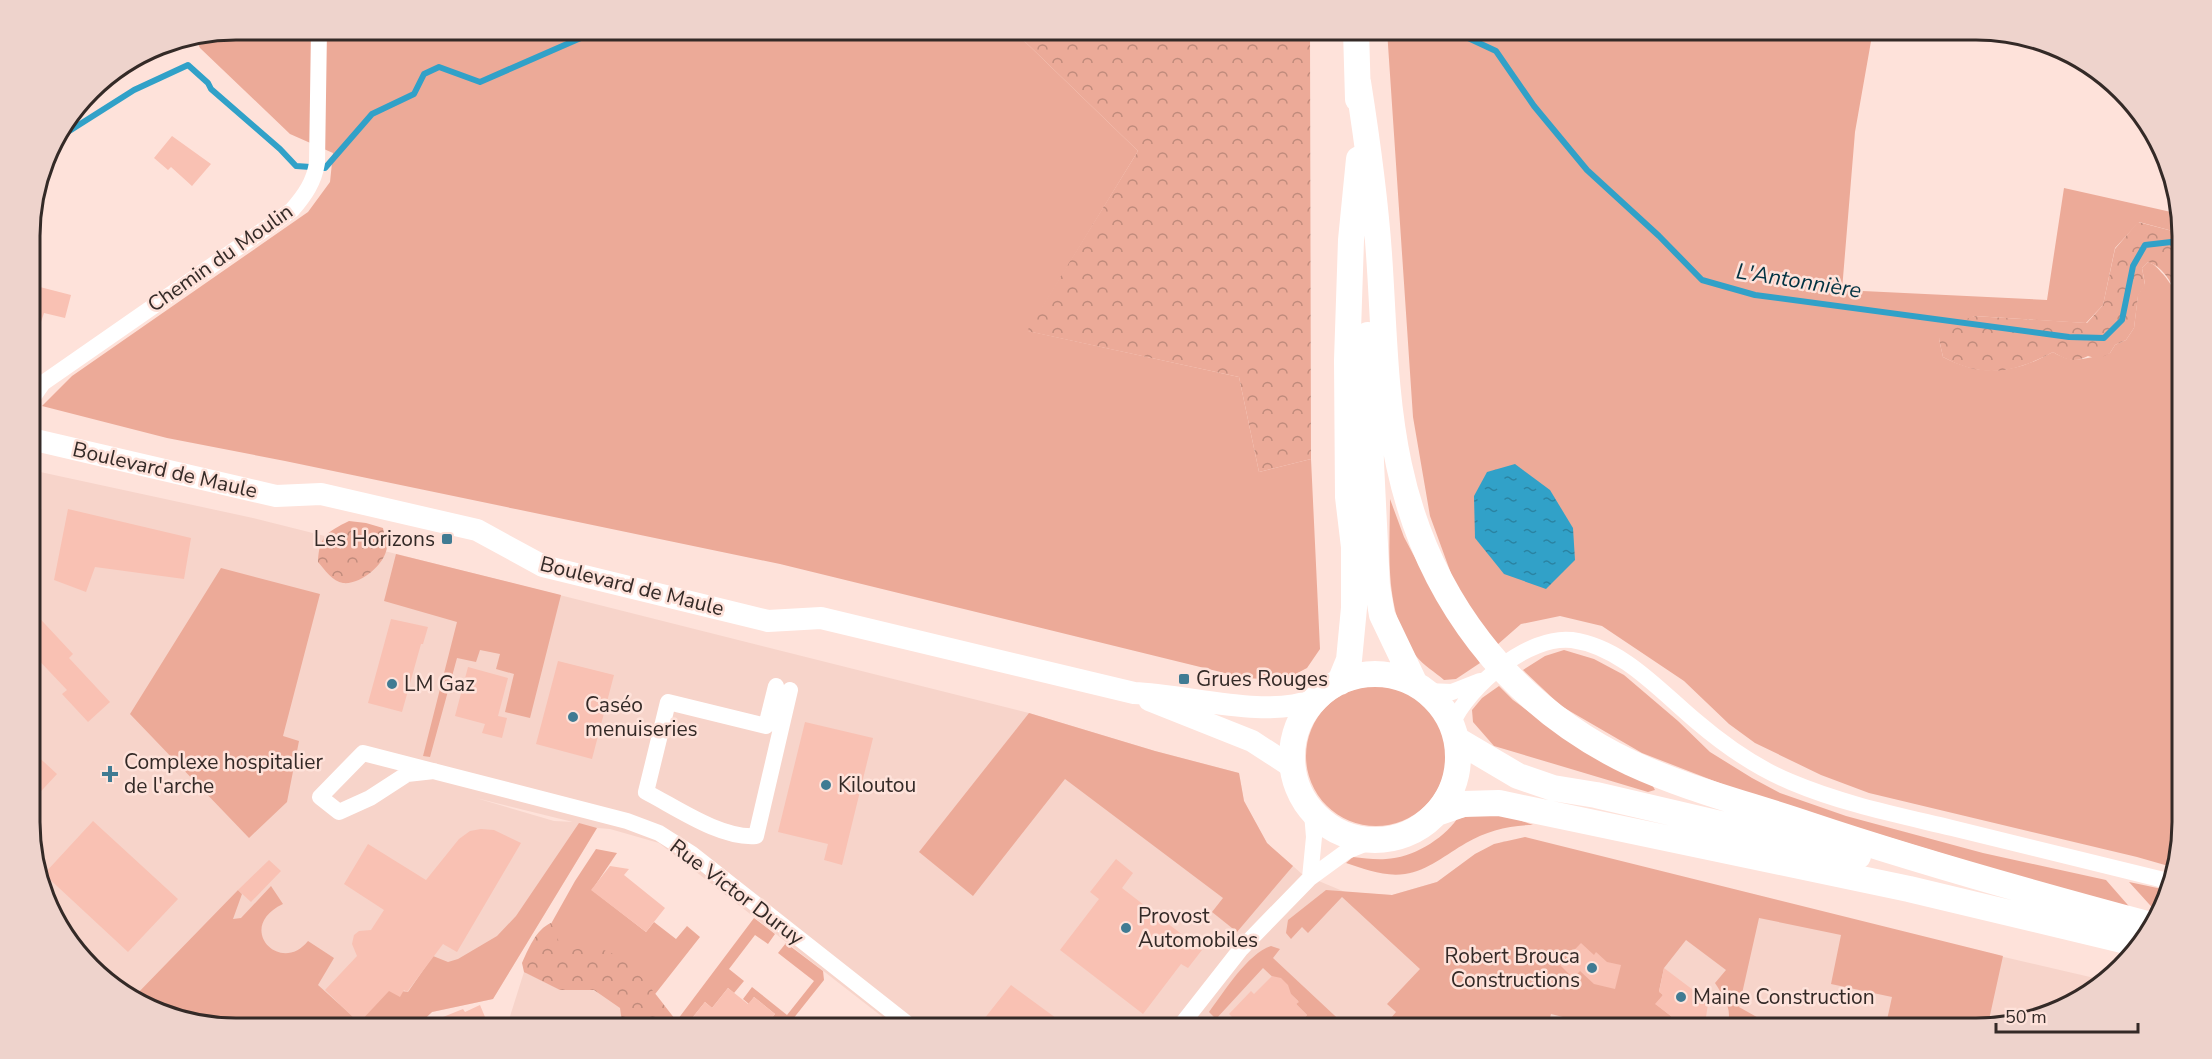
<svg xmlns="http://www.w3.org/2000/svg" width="2212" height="1059" viewBox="0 0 2212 1059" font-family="'Nunito Sans',sans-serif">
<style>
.built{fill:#f7d4ca;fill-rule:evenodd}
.grass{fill:#ecaa98}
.forest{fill:url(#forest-crowns)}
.water{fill:url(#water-ripples)}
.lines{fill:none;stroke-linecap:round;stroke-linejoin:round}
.stream{stroke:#31a1c8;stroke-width:6}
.building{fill:#f9c1b3}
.minor{stroke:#fff;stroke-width:16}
.secondary{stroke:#fff;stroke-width:22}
.primary{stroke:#fff;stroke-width:26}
.poi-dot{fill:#407b93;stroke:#fee2da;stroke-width:2}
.labels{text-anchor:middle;stroke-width:5;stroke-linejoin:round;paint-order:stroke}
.street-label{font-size:21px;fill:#342a27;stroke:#fee2da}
.poi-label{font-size:21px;fill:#342a27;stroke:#fee2da;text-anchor:start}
.water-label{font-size:22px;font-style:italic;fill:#003242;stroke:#fee2da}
.rim{fill:none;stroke:#342a27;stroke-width:3}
</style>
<defs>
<pattern id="forest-crowns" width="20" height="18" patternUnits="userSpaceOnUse" patternTransform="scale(1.5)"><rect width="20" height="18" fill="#ecaa98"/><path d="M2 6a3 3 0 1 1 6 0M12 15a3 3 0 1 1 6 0" fill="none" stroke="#c08b7c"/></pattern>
<pattern id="water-ripples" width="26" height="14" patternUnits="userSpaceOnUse" patternTransform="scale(1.5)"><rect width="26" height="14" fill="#31a1c8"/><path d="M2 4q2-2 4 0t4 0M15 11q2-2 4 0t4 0" fill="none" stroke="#2a83a2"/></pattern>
</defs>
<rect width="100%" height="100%" fill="#fee2da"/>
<path class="built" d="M 31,470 L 253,518 L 1029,713 L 1155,751 L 1239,773 L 1244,801 L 1267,843 L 1302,874 L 1345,892 L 1392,895 L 1437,882 L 1475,854 L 1504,841 L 2103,980 L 2090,994 L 1989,1029 L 898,1029 L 659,843 L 610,829 L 597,828 L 493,999 L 432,1012 L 414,1029 L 236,1029 L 145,1008 L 72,948 L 32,850 ZM 476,798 L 573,822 L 574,822 L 554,821 Z
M 548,969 L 679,1029 L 506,1029 L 524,972 Z"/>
<path class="grass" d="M 236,30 L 1013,30 L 1138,151 L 1028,331 L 1239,377 L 1259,472 L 1311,459 L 1320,649 L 1307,668 L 1284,680 L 1245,678 L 780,564 L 285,461 L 167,438 L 42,406 L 72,376 L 308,212 L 330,182 L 333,153 L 290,134 L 200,48 L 195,38 Z
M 1387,30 L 1873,30 L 1855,132 L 1842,290 L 2047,300 L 2064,188 L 2180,214 L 2180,233 L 2139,222 L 2115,248 L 2103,305 L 2086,323 L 1974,316 L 1939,339 L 1943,357 C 1983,378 2015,373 2053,352 C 2075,366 2087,357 2110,353 L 2115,345 L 2126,340 L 2134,328 L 2138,295 L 2145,284 L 2142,268 L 2148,262 C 2155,264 2158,269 2163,274 C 2179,293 2181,306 2181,330 L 2173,338 L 2171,376 L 2181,386 L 2182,823 L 2172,867 L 2137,857 L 1869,793 L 1821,775 L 1755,743 L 1729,724 L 1684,681 L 1602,626 L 1560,616 L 1521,624 L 1497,645 L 1460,598 L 1430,516 L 1413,417 Z
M 1390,499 L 1404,537 L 1432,590 L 1480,663 L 1456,679 L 1444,680 C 1435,672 1423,665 1416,656 C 1383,612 1390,551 1390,499 Z
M 396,554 L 561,595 L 530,718 L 505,712 L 514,674 L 496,669 L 500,654 L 480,650 L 476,662 L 457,658 L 430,757 L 423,756 L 457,622 L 384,601 Z
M 221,568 L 320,594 L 283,736 L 299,741 L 287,802 L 249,838 L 130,714 Z
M 1564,650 L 1594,659 L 1624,675 L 1678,721 L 1710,752 L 1752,778 L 1780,793 L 1846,816 L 1983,853 L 2106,880 L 2134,912 L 1753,796 L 1642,753 L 1561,706 L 1523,670 L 1545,656 Z
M 1499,686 L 1513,700 L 1572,743 L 1650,781 L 1655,790 L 1648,792 L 1494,746 L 1473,722 L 1472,710 L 1482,698 Z
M1306 756a70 70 0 1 1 140 0a70 70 0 1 1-140 0Z
M 1029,713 L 1155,751 L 1239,773 L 1244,801 L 1267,843 L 1293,866 L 1237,932 L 1212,912 L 1223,898 L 1065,779 L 973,896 L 919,852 Z
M 1478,814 L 1506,815 L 1533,825 C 1509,825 1487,831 1466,843 C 1447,854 1427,871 1405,874 C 1384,877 1365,869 1346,863 L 1353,857 C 1364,858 1375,860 1386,859 C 1412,858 1442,840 1457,819 Z
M 579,823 L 597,828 L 493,999 L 432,1012 L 414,1029 L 376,1029 L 374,1027 L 373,1029 L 236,1029 L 145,1008 L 133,998 L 238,890 L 242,894 L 233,919 L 241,918 L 271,886 L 283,904 C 234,927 280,976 308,941 L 334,958 L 318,985 L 359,1022 L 386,989 L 408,992 L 433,956 L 448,962 L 458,959 L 497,936 L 516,916 Z
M 1525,837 L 2003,956 L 1987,1029 L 1885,1029 L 1892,997 L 1831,984 L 1841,935 L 1759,918 L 1739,1007 L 1778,1029 L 1760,1029 L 1747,1026 L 1746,1029 L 1725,1029 C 1735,1012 1724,997 1715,983 L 1726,970 L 1686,940 L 1664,968 L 1659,991 L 1663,995 L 1656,1004 L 1687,1029 L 1611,1029 L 1551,1014 L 1547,1029 L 1382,1029 L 1396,1012 L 1387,1004 L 1420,969 L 1342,897 L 1308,933 L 1302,927 L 1291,939 L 1286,933 L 1288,920 L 1326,890 L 1392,895 L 1437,882 L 1475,854 L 1494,844 Z
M 596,849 L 617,853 L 592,890 L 646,932 L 654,922 L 676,939 L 687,926 L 700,937 L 652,998 L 524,972 L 575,881 Z
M 2129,882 L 2167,890 L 2159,915 Z
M 754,918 L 775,934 L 768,944 L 755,935 L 729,969 L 744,981 L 734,993 L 728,988 L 712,1008 L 705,1002 L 689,1022 L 697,1029 L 679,1029 L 675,1023 Z
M 786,943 L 823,971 L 824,980 L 785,1029 L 763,1029 L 775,1014 L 754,997 L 749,1004 L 743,999 L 752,987 L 787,1015 L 814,981 L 778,953 Z
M 1271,946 L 1280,949 L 1273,958 L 1349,1029 L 1297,1029 L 1295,1027 L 1307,1015 L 1296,1004 L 1298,1001 L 1263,968 L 1216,1019 L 1209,1012 C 1224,992 1247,954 1271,946 Z"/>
<path class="forest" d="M 1013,30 L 1310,30 L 1311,459 L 1259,472 L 1239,377 L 1027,331 L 1138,151 Z
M 2138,222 L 2180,233 L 2181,316 C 2179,296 2168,268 2148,262 L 2142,268 L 2145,285 L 2138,296 L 2134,328 L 2126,340 L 2115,345 L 2110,353 L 2098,359 L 2088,356 C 2074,363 2066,360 2053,352 C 2014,373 1983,379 1943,357 L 1939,339 L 1944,328 L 1974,316 L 2087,323 L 2103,305 L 2115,249 Z
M 2181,330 L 2181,386 L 2171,377 L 2173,338 Z
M 349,521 L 366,523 L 383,528 C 384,534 387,542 387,547 C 385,565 360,585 343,583 C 333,582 324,569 318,562 C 319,536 327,532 349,521 Z
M 551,923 C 556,933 558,942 564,951 C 573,950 587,947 596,948 C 632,954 661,1003 683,1029 L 623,1029 L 620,1008 L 594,990 L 560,990 L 524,972 L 522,963 C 528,950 536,929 551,923 Z"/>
<path class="water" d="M 1515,464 L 1550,490 L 1573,528 L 1575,560 L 1546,589 L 1504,574 L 1475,538 L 1474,496 L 1487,472 Z"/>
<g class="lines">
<path class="stream" d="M 1451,30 L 1496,51 L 1534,106 L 1587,170 L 1659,236 L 1702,280 L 1755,295 L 2069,337 L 2104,338 L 2122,320 L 2133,266 L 2145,245 L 2171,242 L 2180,251
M 55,140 L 134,90 L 188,65 L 208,83 L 211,89 L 280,149 L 296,166 L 325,168 L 372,114 L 414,94 L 424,74 L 439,67 L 480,82 L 599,30"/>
</g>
<path class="building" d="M 172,136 L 211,164 L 192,186 L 171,167 L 168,170 L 154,158 Z
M 36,286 L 71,295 L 65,318 L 44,313 L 34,343 L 31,343 L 31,303 Z
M 68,509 L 191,538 L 184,579 L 95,567 L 86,592 L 54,580 Z
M 31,609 L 73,654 L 69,658 L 110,702 L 88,722 L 62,694 L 67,690 L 31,652 Z
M 391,619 L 428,627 L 423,644 L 421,644 L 402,712 L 368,703 Z
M 558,661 L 614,675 L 592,759 L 536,744 Z
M 468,667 L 508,678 L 498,716 L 507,718 L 502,738 L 482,733 L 485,724 L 455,716 Z
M 805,722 L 873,738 L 842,865 L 824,860 L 828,844 L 778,832 Z
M 32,751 L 57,774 L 32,801 Z
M 93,821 L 178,899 L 128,952 L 44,874 Z
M 481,829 L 494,830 L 521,843 L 457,952 L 443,944 L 407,992 L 404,990 L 400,997 L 389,991 L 359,1023 L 325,990 L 357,956 L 352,944 L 354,935 L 359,931 L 371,930 L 384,910 L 344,884 L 368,844 L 426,880 L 459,839 L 470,831 Z
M 1116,859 L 1133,873 L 1122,888 L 1202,950 L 1188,968 L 1181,964 L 1143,1014 L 1060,950 L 1099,899 L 1090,892 Z
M 269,860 L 281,871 L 251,902 L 238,890 Z
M 610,866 L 629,869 L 624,875 L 665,908 L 646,932 L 591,890 Z
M 1581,943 L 1594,955 L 1596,952 L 1607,962 L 1621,965 L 1615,989 L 1594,984 L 1580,971 L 1573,978 L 1560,965 Z
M 1664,968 L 1705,999 L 1708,1004 L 1706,1017 L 1697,1025 L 1690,1019 L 1684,1026 L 1655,1004 L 1663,995 L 1659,992 Z
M 1272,976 L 1281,978 L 1288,985 L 1291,994 L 1299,1002 L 1296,1004 L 1307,1015 L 1294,1029 L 1225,1029 L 1234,1019 L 1229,1014 L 1251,991 L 1254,994 Z
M 1011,985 L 1071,1029 L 997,1029 L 984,1019 Z
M 728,988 L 748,1004 L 754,997 L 775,1014 L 763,1029 L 697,1029 L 688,1023 L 705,1002 L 712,1008 Z
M 480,1005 L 490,1029 L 448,1029 L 443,1017 L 463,1009 L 465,1012 Z"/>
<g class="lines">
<path class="minor" d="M 31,400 L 43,383 L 292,210 C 305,195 314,182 317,163 L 319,30
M 776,686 L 766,726 L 668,702 L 646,792 C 677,808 721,839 756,836 L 790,690
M 1426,691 L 1452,692 L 1480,681
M 1452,724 C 1469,686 1528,635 1572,640 C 1622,647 1659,690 1696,721 C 1724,745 1757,768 1791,782 C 1843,804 1898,815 1952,828 C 2024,846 2096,864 2168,881
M 434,771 L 407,774 L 370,798 L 339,812 L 320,797 L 363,753 L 627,821 L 659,833 L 692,854 L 914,1029
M 1310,878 L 1314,837 L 1312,813
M 1178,1029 L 1240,950 L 1310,878 L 1347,851 L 1372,841"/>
<path class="secondary" d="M 31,439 L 276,496 L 321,494 L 477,530 L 543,566 L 768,621 L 821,618 L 1134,693 C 1188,695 1264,719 1314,700
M 1149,700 L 1252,741 L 1292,767"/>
<path class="primary" d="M 1356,30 L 1358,99
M 1358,82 C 1367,139 1375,196 1379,254 C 1384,324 1384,396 1399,465 C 1427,597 1509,705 1631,763 C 1687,789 1748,804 1807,824 C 1920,862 2035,894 2151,925
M 1368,335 L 1371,463 L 1377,586 L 1382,615 L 1415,684
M1292 757a83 83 0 1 1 166 0a83 83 0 1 1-166 0Z
M 1340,682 L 1349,660 L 1354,608 L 1354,547 L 1348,497 L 1347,361 L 1351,240 L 1359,159
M 1457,740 L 1518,776 L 1553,788 L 1596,795 L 1858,856
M 1437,813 L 1463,804 L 1499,803 L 1909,889 L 2135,943"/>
</g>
<g class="poi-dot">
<rect x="441" y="533" width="12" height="12" rx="3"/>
<rect x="1178" y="673" width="12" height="12" rx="3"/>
<circle cx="392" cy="684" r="6"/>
<circle cx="573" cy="717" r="6"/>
<path d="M107 765h6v6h6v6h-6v6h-6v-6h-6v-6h6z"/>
<circle cx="826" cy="785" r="6"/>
<circle cx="1126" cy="928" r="6"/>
<circle cx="1592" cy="968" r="6"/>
<circle cx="1681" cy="997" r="6"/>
</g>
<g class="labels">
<g class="street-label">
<text transform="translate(220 258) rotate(-35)" y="7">Chemin du Moulin</text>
<text transform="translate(165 470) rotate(13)" y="7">Boulevard de Maule</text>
<text transform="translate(632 586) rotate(14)" y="7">Boulevard de Maule</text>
<text transform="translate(737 892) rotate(37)" y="7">Rue Victor Duruy</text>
</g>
<g class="poi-label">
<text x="435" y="546" text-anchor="end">Les Horizons</text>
<text x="1196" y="686">Grues Rouges</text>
<text x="404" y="691">LM Gaz</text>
<text x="585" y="712">Caséo<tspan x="585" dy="24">menuiseries</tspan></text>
<text x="124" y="769">Complexe hospitalier<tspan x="124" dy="24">de l'arche</tspan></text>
<text x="838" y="792">Kiloutou</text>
<text x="1138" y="923">Provost<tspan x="1138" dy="24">Automobiles</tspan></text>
<text x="1580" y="963" text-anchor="end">Robert Brouca<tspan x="1580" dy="24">Constructions</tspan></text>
<text x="1693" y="1004">Maine Construction</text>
</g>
<g class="water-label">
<text transform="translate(1799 280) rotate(9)" y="8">L'Antonnière</text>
</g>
</g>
<path d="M0 0H2212V1059H0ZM236 40H1976A196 196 0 0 1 2172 236V822A196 196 0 0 1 1976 1018H236A196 196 0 0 1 40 822V236A196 196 0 0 1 236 40Z" fill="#eed3cc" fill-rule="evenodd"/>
<path class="rim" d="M236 40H1976A196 196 0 0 1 2172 236V822A196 196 0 0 1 1976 1018H236A196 196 0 0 1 40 822V236A196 196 0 0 1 236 40Z"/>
<path d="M1996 1023v9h142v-9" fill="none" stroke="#342a27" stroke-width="3"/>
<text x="2005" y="1023" font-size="18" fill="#342a27" stroke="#fee2da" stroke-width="4.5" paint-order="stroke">50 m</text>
</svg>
